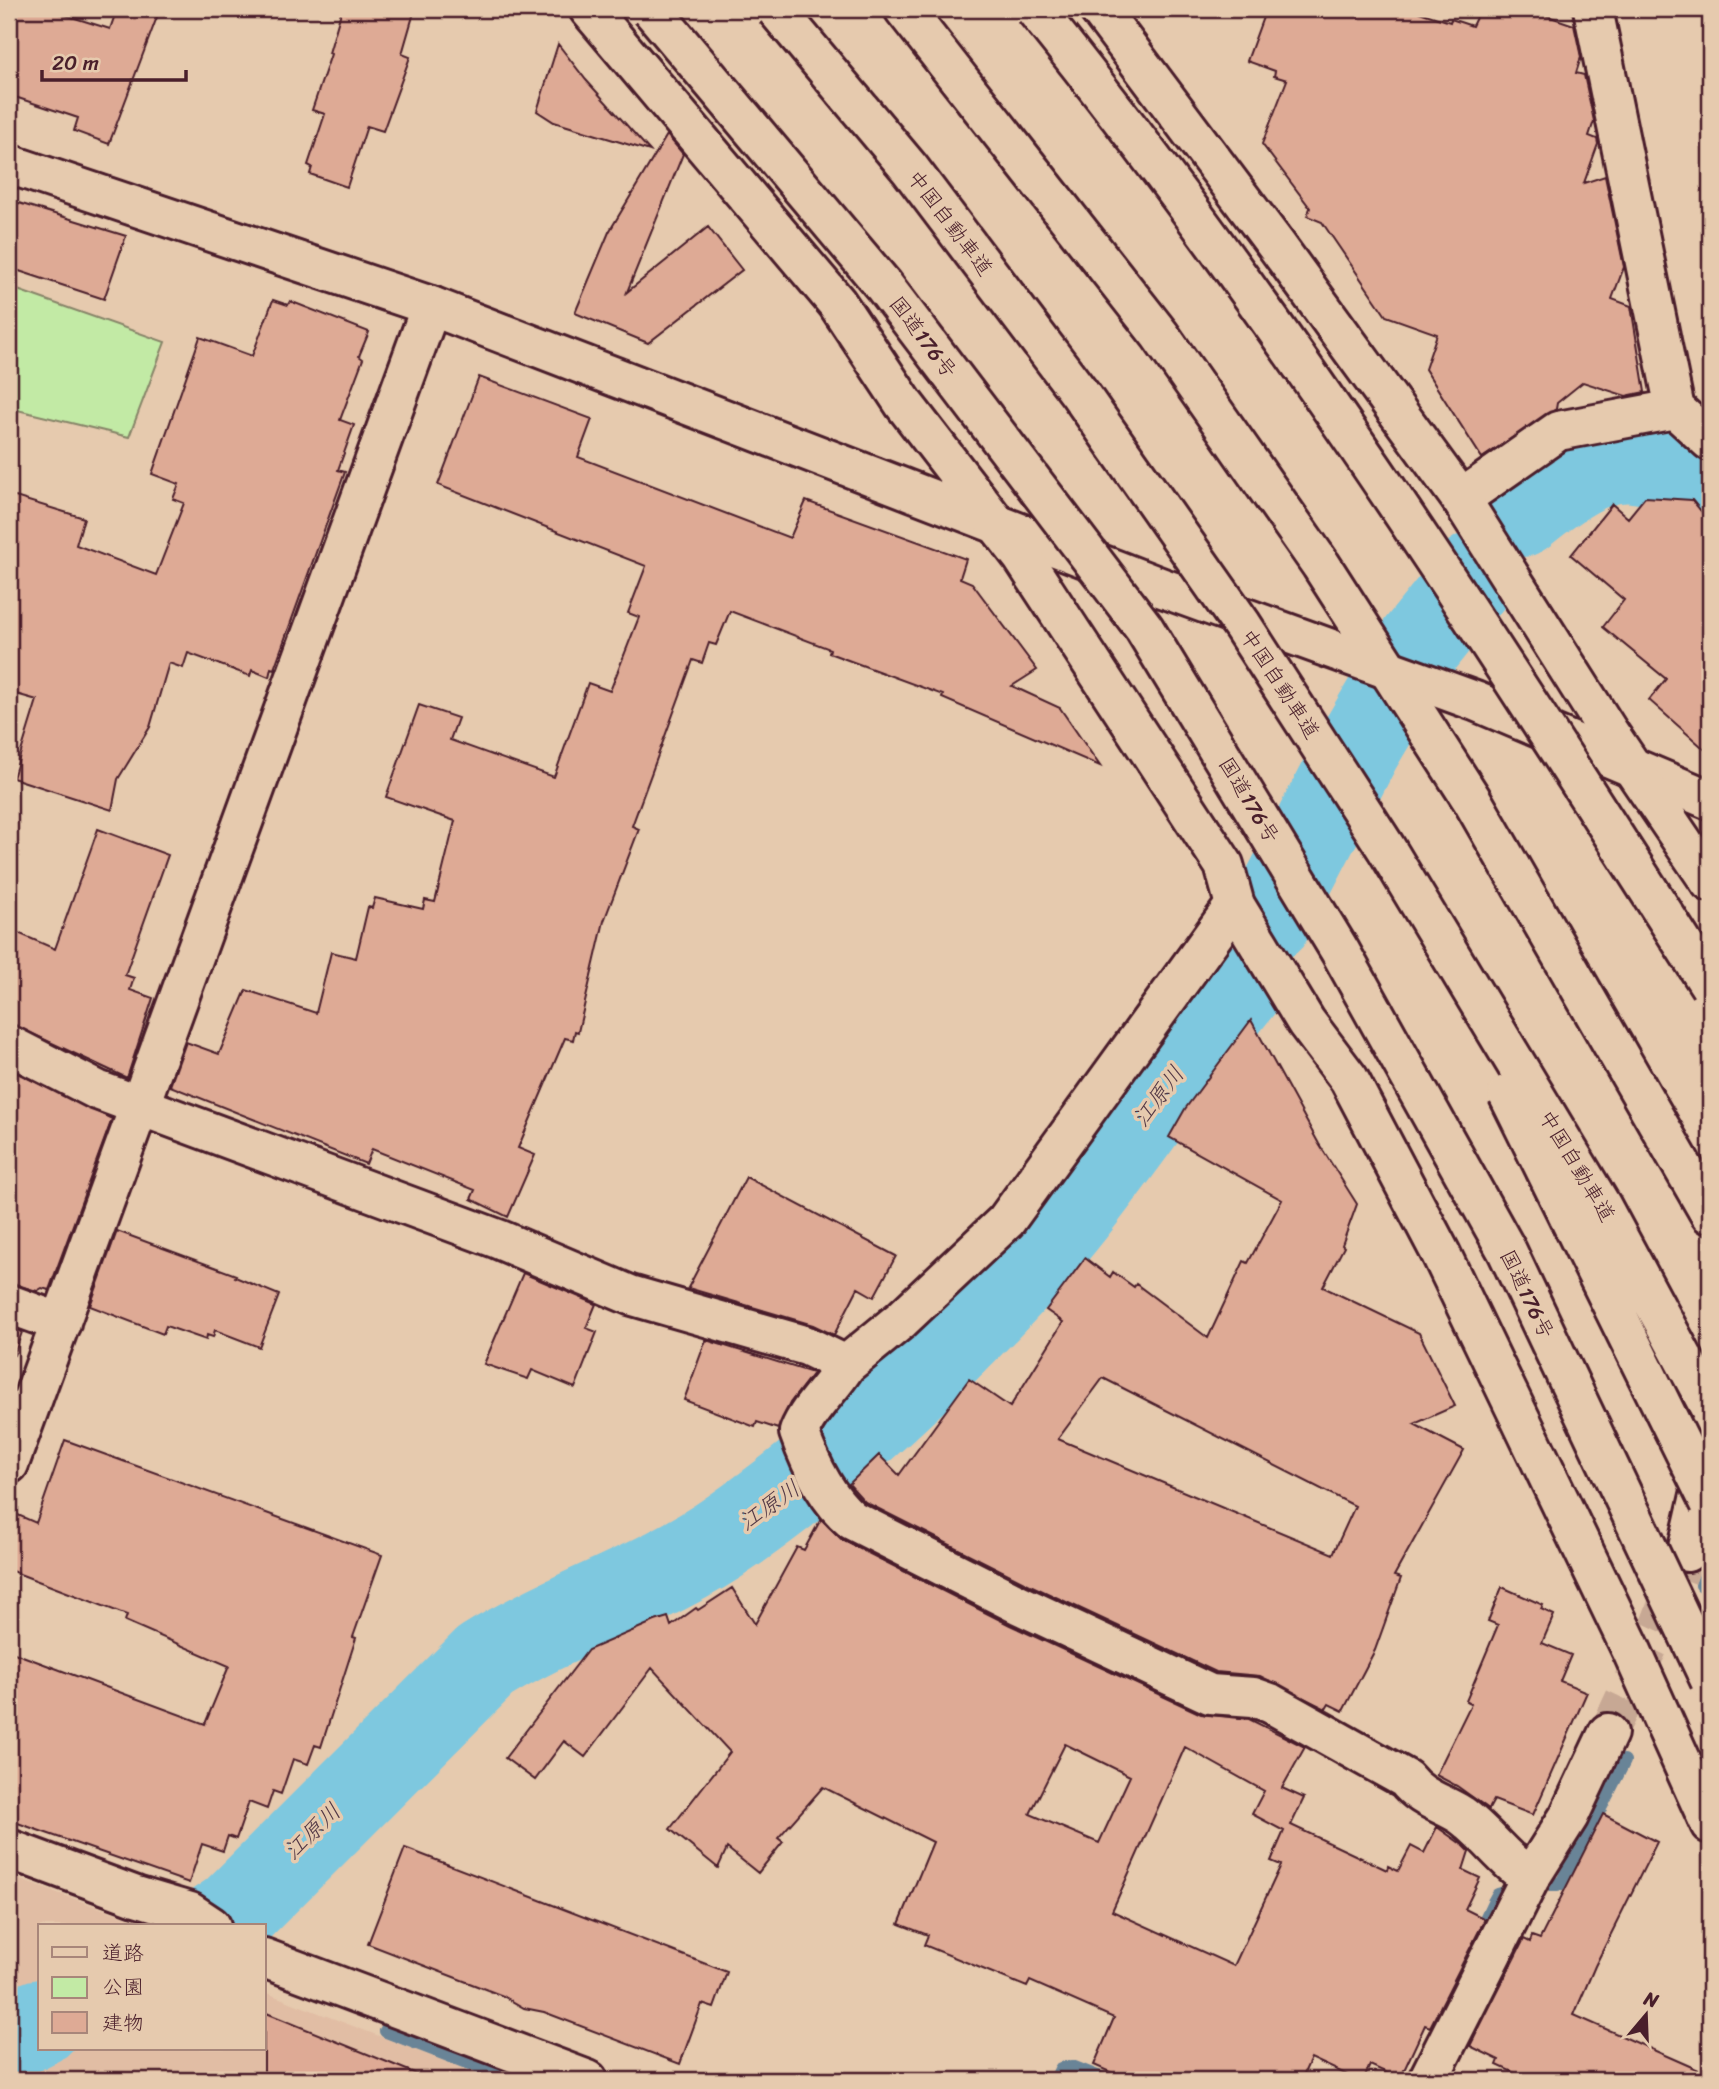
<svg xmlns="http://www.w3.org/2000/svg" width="1719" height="2089" viewBox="0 0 1719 2089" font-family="Sriracha,'Klee One',sans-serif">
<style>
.built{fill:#e1bda4}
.green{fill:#c2eaa5;stroke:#868468;stroke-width:2}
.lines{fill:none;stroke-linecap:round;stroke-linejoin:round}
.stream{stroke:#698497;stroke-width:14}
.river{stroke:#7ec8df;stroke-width:86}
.building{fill:#deaa95;stroke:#4a1f2b;stroke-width:2;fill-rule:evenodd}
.minor-tunnel{stroke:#c7a894;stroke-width:38;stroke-dasharray:38 19;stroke-linecap:butt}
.minor-casing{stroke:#4a1f2b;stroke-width:44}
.tertiary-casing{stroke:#4a1f2b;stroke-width:44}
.trunk-casing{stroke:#4a1f2b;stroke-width:44}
.motorway-casing{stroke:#4a1f2b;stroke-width:44}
.minor{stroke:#e6caae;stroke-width:38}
.tertiary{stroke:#e6caae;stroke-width:38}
.trunk{stroke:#e6caae;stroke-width:38}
.motorway{stroke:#e6caae;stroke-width:38}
.trunk-bridge-casing{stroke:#4a1f2b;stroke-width:44;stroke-linecap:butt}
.motorway-bridge-casing{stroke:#4a1f2b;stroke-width:44;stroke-linecap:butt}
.trunk-bridge{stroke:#e6caae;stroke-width:38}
.motorway-bridge{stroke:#e6caae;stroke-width:38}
.labels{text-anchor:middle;stroke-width:7;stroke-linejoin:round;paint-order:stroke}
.street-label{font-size:21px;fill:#4a1f2b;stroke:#e6caae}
.water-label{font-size:23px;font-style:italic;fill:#523846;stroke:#e6caae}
</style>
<rect width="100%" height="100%" fill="#e6caae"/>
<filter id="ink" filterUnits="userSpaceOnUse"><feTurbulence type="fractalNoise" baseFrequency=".0143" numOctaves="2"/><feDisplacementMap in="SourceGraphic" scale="14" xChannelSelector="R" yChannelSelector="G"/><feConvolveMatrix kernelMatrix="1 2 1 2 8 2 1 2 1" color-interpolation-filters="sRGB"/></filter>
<g filter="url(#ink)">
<path class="built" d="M 9,1876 L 129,1918 L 172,1926 L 40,1926 L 40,2049 L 264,2049 L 264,1992 L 494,2080 L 9,2080 Z"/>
<path class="green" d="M 9,287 L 165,342 L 129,437 L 9,408 Z"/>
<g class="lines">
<path class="stream" d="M 1702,1585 L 1710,1565
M 1553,1885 L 1562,1883 L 1624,1761
M 1458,1979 L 1493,1904 L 1498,1895 L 1505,1893
M 386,2031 L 513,2080
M 1056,2080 L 1061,2069 L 1072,2067 L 1105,2080"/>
<path class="river" d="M 1521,514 C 1553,488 1596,452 1641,461 C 1664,465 1687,470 1710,474
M 1269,920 L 1358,748 L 1420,644 L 1476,574
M 215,1926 L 234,1913 L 485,1662 C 564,1612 655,1586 733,1531 C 830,1464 928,1371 1009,1285 C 1095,1194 1162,1085 1240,988
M 9,2038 L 40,2022"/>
</g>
<path class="building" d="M 9,9 L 46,9 L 110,29 L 117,9 L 160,9 L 109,144 L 74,131 L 78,118 L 9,95 Z
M 342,9 L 415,9 L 402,54 L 410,57 L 383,131 L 367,126 L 347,187 L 310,174 L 312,167 L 308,165 L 325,114 L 312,110 L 331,54 L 329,53 Z
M 1266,9 L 1410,9 L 1450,22 L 1451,19 L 1472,26 L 1480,9 L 1527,9 L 1574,25 L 1581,57 L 1576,73 L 1584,75 L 1594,121 L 1589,136 L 1597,139 L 1598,144 L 1584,183 L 1605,176 L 1624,267 L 1612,299 L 1631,306 L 1645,392 L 1626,396 L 1583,382 L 1557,403 L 1556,409 L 1482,458 L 1425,369 L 1437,334 L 1386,316 L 1322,222 L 1307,216 L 1310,208 L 1262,144 L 1287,80 L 1274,76 L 1275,71 L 1247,61 Z
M 558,44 L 586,80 L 650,151 L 554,122 L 537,111 Z
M 667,135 L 683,154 L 627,292 L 708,227 L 742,270 L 648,343 L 575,313 L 609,232 Z
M 9,200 L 126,236 L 104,299 L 10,268 L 13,255 L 9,253 Z
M 273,300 L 288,305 L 290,301 L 369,332 L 359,356 L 363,359 L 340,420 L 354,425 L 338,470 L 345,472 L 274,669 L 271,668 L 269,677 L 252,670 L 250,676 L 188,653 L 183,668 L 169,663 L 150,727 L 118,779 L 112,810 L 13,778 L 37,700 L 9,692 L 9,495 L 84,518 L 76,545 L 156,575 L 184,503 L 173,499 L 179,484 L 152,474 L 200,337 L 252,356 Z
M 479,377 L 592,419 L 578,457 L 790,538 L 806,501 L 966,559 L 960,578 L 972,583 L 1037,670 L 1012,686 L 1060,708 L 1100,766 L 942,698 L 943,695 L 829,653 L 830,649 L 730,611 L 716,645 L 709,643 L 702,663 L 693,660 L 632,826 L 639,829 L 604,921 L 578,1032 L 575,1031 L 573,1040 L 565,1038 L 518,1148 L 535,1155 L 508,1217 L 471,1199 L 475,1190 L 372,1149 L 366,1164 L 170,1086 L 186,1042 L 219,1054 L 246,990 L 316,1013 L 331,952 L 356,958 L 368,907 L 372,908 L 375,898 L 423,909 L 425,900 L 435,902 L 455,821 L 386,797 L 419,705 L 458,718 L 450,740 L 554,777 L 588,683 L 610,691 L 639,617 L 628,613 L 646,566 L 438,485 Z
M 1645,497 L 1692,500 L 1710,522 L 1710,754 L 1649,700 L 1666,679 L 1603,627 L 1624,600 L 1571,555 L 1612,504 L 1628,518 Z
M 98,829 L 168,855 L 125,975 L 134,978 L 130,990 L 153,998 L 127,1078 L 9,1023 L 9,929 L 55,949 Z
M 1251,1020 L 1319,1144 L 1357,1204 L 1342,1245 L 1344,1247 L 1323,1287 L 1419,1333 L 1455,1406 L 1414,1424 L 1464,1450 L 1394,1576 L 1401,1578 L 1375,1650 L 1343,1711 L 1329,1704 L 1326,1709 L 1260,1676 L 1216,1672 L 1030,1585 L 865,1502 L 849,1484 L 879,1455 L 899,1475 L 969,1379 L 1010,1407 L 1063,1322 L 1046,1310 L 1085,1258 L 1110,1277 L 1113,1272 L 1134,1287 L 1136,1284 L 1208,1338 L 1244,1261 L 1248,1263 L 1282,1200 L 1169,1137 L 1185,1109 ZM 1103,1378 L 1355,1506 L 1333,1554 L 1058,1439 Z
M 9,1069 L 112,1119 L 49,1290 L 42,1288 L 37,1291 L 9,1283 Z
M 746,1177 L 896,1256 L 874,1297 L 858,1288 L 834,1335 L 813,1325 L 688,1288 Z
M 117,1231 L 236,1275 L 235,1277 L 279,1295 L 259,1347 L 215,1330 L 213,1337 L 207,1335 L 206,1340 L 166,1326 L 163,1334 L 90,1306 Z
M 523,1273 L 596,1304 L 586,1328 L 597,1332 L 575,1388 L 532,1370 L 528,1379 L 484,1364 Z
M 9,1327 L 22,1332 L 14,1355 L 9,1354 Z
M 706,1340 L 813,1373 L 790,1403 L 778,1429 L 757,1422 L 755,1427 L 684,1400 Z
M 65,1440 L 382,1555 L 353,1637 L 356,1638 L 321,1747 L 315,1745 L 308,1764 L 293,1759 L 281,1794 L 273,1791 L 267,1809 L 249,1802 L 236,1839 L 228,1836 L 223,1851 L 202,1844 L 189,1883 L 9,1820 L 9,1651 L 205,1724 L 229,1666 L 125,1621 L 127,1615 L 9,1570 L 9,1511 L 36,1523 Z
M 821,1519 L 842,1540 L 1010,1625 L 1201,1714 L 1249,1719 L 1305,1747 L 1282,1788 L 1304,1798 L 1291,1825 L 1387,1870 L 1388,1866 L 1398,1871 L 1411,1846 L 1424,1853 L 1437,1827 L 1464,1846 L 1469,1851 L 1463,1870 L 1480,1878 L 1465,1909 L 1485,1919 L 1430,2027 L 1425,2025 L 1400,2079 L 1370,2065 L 1363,2080 L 1358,2080 L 1311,2058 L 1301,2080 L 1128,2080 L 1094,2065 L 1114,2018 L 1030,1981 L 1027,1987 L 924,1945 L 928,1935 L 899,1924 L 933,1842 L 823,1787 L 778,1838 L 783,1842 L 758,1873 L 727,1848 L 718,1868 L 670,1829 L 730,1752 L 652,1668 L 585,1757 L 564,1741 L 535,1780 L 505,1758 L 588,1650 L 655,1621 L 668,1617 L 671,1626 L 696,1608 L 698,1610 L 732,1588 L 755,1624 L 797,1547 L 804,1550 ZM 1065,1744 L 1130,1776 L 1099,1843 L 1030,1814 ZM 1185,1747 L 1264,1791 L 1252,1814 L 1284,1831 L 1271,1861 L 1281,1865 L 1234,1966 L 1112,1911 Z
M 1502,1587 L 1543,1605 L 1541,1609 L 1554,1615 L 1542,1643 L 1571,1655 L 1560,1681 L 1587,1692 L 1533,1815 L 1494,1800 L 1489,1809 L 1457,1786 L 1436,1775 L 1471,1704 L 1466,1701 L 1498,1625 L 1488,1621 Z
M 1603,1814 L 1657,1842 L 1595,1966 L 1574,2015 L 1710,2075 L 1710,2080 L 1530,2080 L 1497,2065 L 1499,2060 L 1470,2046 L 1524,1939 L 1530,1942 L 1532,1936 L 1540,1939 Z
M 405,1848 L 727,1972 L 714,2008 L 702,2004 L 680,2064 L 544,2012 L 524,2008 L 503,1996 L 368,1944 Z
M 264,2012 L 429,2079 L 429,2080 L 264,2080 Z"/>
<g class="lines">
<path class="minor-tunnel" d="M 1608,1733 L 1659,1625 L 1687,1552"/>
<g class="minor-casing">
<path id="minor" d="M 1593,9 L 1675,409 L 1710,441
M 1461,499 L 1558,431 L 1675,409
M 9,1045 L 97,1090 L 498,1239 L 630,1295 L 807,1346 L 846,1365 C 832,1388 809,1407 799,1432 C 810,1464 826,1498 852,1520 L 1020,1605 L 1210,1694 L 1253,1697 L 1270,1703 L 1406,1779 C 1420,1798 1442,1803 1461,1815 C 1486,1833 1504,1860 1530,1878
M 9,1304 L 61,1323
M 846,1365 L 901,1320 L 1006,1221 L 1235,905
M 9,1464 L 431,306
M 1687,1552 L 1710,1452
M 9,1849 L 136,1896 L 190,1912 L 211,1926
M 264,1958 L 588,2080
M 1428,2080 L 1530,1878 L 1569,1816 L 1608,1733"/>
</g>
<g class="tertiary-casing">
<path id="tertiary" d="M 9,164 L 431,306 L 1160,587 L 1475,701 L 1710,800"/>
</g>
<g class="trunk-casing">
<path id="trunk" d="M 589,9 L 837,303 L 904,404 L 1023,558 L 1224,865 L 1235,905 L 1306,1022 L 1349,1079 L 1441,1254 L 1631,1649 L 1710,1824
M 1099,9 L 1276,245 L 1461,499 L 1609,733 L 1710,882"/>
</g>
<g class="motorway-casing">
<path id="motorway" d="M 904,9 L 1160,335 L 1321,565 L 1472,800 L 1710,1214"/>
</g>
<use href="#minor" class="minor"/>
<use href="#tertiary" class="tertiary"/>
<use href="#trunk" class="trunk"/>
<use href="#motorway" class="motorway"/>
<g class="trunk-bridge-casing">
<path id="trunk-bridge" d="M 651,9 L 884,286 L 1144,628 L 1340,951 L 1507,1251 L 1710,1680
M 1035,9 C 1284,317 1497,653 1710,986"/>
</g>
<g class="motorway-bridge-casing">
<path id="motorway-bridge" d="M 776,9 L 910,169 L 1080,394 L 1242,625 L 1386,848 L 1601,1205 L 1710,1408
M 1508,1094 L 1710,1503"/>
</g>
<use href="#trunk-bridge" class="trunk-bridge"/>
<use href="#motorway-bridge" class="motorway-bridge"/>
</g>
</g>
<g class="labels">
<g class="street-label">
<text transform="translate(950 223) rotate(53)" y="7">中国自動車道</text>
<text transform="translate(923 337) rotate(53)" y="7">国道176号</text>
<text transform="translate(1280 684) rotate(57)" y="7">中国自動車道</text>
<text transform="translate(1249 800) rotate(59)" y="7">国道176号</text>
<text transform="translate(1577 1166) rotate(59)" y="7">中国自動車道</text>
<text transform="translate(1527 1294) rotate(64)" y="7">国道176号</text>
</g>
<g class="water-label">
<text transform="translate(1158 1096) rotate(-53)" y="8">江原川</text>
<text transform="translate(769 1505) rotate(-35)" y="8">江原川</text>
<text transform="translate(312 1831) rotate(-44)" y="8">江原川</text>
</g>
</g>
<rect width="1719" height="2089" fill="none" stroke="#e6caae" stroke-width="35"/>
<rect x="18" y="18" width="1684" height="2054" fill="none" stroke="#4a1f2b" stroke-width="2.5" filter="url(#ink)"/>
<rect x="38" y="1924" width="228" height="126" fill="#e6caae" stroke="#a8867a" stroke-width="2"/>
<rect x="52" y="1947" width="35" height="10" fill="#e6caae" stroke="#a8867a" stroke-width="2"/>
<text x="102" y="1960" font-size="21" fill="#4a1f2b">道路</text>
<rect x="52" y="1977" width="35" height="21" fill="#c2eaa5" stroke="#a8867a" stroke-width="2"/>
<text x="102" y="1994" font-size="21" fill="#4a1f2b">公園</text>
<rect x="52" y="2012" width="35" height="21" fill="#deaa95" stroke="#a8867a" stroke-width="2"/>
<text x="102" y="2030" font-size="21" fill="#4a1f2b">建物</text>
<g transform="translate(1646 2015) rotate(19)" stroke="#e6caae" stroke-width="5" paint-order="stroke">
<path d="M0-5L12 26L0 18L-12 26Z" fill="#4a1f2b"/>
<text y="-10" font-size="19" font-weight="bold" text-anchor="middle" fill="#4a1f2b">N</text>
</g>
<path d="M42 70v10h144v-10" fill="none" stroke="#4a1f2b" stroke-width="3.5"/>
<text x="52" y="70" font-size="21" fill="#4a1f2b" stroke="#e6caae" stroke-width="5" paint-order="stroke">20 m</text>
</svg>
